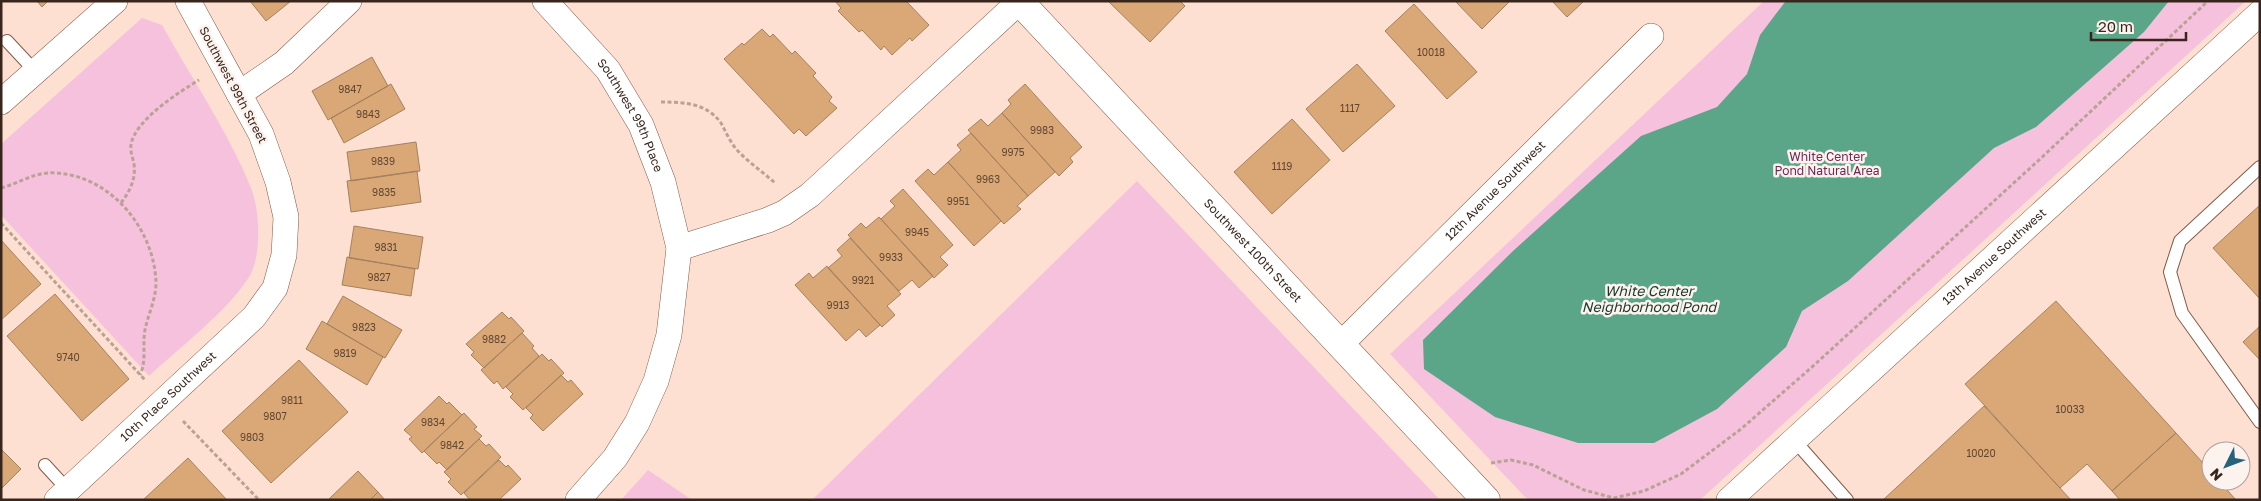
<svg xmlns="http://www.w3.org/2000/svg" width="2261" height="501" viewBox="0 0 2261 501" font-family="'Golos Text',sans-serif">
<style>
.green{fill:#f6c1dd}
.water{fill:#5ba688}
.building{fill:#daa876;stroke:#a28160}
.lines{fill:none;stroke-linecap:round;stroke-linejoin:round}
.service-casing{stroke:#845a47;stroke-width:14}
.minor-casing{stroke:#845a47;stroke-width:26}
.tertiary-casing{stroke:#845a47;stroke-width:29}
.path{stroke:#bba195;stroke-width:3;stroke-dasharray:4 2.5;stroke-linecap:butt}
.service{stroke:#fff;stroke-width:12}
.minor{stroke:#fff;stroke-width:25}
.tertiary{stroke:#fff;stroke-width:28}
.labels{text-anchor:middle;stroke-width:5;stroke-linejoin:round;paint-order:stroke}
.number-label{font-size:10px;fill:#604633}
.street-label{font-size:12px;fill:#38261d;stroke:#fcf2ee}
.park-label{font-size:12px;fill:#722755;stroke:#fcf2ee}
.water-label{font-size:14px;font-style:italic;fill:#173a2c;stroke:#fcf2ee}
</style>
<rect width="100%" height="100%" fill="#fee0d3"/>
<path class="green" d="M 1764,1 L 2246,1 L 1700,500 L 1528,500 L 1390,354 Z
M 142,18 L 162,25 C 191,77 229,133 251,188 C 260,210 262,257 249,277 C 228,311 179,348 149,376 L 1,215 L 1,144 Z
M 1137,181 L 1440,500 L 812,500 Z
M 648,470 L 692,500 L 621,500 Z"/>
<path class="water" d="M 2169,1 L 2144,32 L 2036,127 L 1994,148 L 1848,281 L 1802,311 L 1786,347 L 1717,409 L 1654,443 L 1578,443 L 1495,417 L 1424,369 L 1423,340 L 1513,251 L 1641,136 L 1717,107 L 1747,74 L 1760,35 L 1785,2 Z"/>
<path class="building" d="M 37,1 L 48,1 L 42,7 Z
M 250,1 L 291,1 L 266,21 Z
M 835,1 L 906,1 L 929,25 L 912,41 L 910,38 L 892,55 L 884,46 L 881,50 L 862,30 L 859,32 L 838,11 L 841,8 Z
M 1108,1 L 1180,1 L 1185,6 L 1150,42 Z
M 1455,1 L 1510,1 L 1482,29 Z
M 1552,1 L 1584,1 L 1567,17 Z
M 1414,4 L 1477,72 L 1447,99 L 1385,31 Z
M 762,29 L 770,37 L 773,34 L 792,54 L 795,51 L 816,73 L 813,76 L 832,97 L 829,101 L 837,108 L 806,136 L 799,129 L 794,134 L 724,59 L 742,43 L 744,45 Z
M 372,57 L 388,86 L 328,120 L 312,91 Z
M 1357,64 L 1395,106 L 1343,152 L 1306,109 Z
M 391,84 L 405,109 L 344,143 L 331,118 Z
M 1025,84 L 1082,147 L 1070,158 L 1073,162 L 1059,176 L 1002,113 L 1011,104 L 1008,100 Z
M 1002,113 L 1055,172 L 1028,196 L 968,130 L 981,119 L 988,126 Z
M 1292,119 L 1330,160 L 1272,214 L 1234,172 Z
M 971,133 L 1028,196 L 1017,206 L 1021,209 L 1004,224 L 948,162 L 961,150 L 957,145 Z
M 416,142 L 420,171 L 351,181 L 347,152 Z
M 948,162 L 1001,221 L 974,246 L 915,181 L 928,169 L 934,175 Z
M 417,171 L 421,202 L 351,212 L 347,181 Z
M 903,189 L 953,245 L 940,257 L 948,265 L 934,278 L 881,219 L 895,206 L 890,201 Z
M 2260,205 L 2260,299 L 2213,248 Z
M 879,217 L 933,276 L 919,288 L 912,280 L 899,291 L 848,235 L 861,223 L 866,228 Z
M 354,226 L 423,237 L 418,269 L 349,258 Z
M 850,238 L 901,294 L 887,306 L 895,315 L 882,327 L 828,268 L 842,256 L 837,250 Z
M 1,240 L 41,284 L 1,320 Z
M 347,257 L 415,269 L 411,296 L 342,285 Z
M 827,266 L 880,325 L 866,337 L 859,329 L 846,341 L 795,285 L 809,273 L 813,278 Z
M 55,294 L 129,379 L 82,421 L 7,336 Z
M 343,296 L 402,330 L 385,358 L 327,324 Z
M 2056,301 L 2176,433 L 2112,491 L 2087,464 L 2060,488 L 1965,384 Z
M 502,312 L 509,319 L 511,317 L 524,331 L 484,368 L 471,355 L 474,352 L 466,344 Z
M 322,321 L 383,357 L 367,385 L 306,349 Z
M 2260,326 L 2260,360 L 2243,342 Z
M 522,333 L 534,346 L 532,348 L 539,356 L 503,389 L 497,381 L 494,384 L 481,370 Z
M 542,354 L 549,361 L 551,359 L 564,373 L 523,410 L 510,397 L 513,394 L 506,387 Z
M 299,360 L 348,412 L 271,483 L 222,431 Z
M 561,375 L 568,382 L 571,380 L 583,394 L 543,431 L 530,418 L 533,415 L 526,408 Z
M 439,396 L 447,404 L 449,402 L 462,415 L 422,453 L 409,439 L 412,437 L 404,430 Z
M 1984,406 L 2071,500 L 1883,500 Z
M 464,413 L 477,427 L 474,429 L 482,436 L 447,470 L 439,462 L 437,464 L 424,451 Z
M 2176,433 L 2211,472 L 2211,481 L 2219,481 L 2236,500 L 2120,500 L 2112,491 Z
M 479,439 L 486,446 L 489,444 L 501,457 L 461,495 L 448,482 L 451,479 L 444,472 Z
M 1,449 L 21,469 L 1,489 Z
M 188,458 L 227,500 L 143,500 Z
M 499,460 L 506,467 L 508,465 L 521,479 L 499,500 L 470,500 L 464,493 Z
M 358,471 L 378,492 L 370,500 L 328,500 Z
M 378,492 L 385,500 L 370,500 Z"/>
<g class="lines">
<g class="service-casing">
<path id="service" d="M 7,41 L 35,71
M 2260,167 L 2180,241 L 2170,272 L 2182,313 L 2260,422
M 1794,440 L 1847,500
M 45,465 L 68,490"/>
</g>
<g class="minor-casing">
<g id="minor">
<path id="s1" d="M 545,1 L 608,70 L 641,125 L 663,182 L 679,248 L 669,335 L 656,381 L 637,423 L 615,458 L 578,500"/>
<path d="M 239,94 L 284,63 L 349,1"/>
<path d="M 1,102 L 115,1"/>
<path d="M 679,248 L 768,220 L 784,213 L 810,195 L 1020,1"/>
<path id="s2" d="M 1340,345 L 1651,36"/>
<path id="s3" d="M 57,500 L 254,317 L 275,288 L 284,255 L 286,217 L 278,182 L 261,134 L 188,1"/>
<path id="s4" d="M 1729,500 L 2260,13"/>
</g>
</g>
<g class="tertiary-casing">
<g id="tertiary">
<path id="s5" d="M 1019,1 L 1486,500"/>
</g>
</g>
<path class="path" d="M 661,102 C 683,102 707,103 721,123 C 726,132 730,142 737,150 C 748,162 763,172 775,183
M 1,188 C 20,183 36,171 56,173 C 111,176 154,229 156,282 C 156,300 148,314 145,330 C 142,346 147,360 140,375
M 121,203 C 130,191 136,179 134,164 C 133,158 130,152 131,145 C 134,121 179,92 199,80
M 1,223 L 145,380
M 183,421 L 259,500
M 1491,463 L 1511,460 L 1533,465 L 1584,490 L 1614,498 L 1644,491 L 1681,474 L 1741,429 L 1812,367 L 2039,160 L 2208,1"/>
<use href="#service" class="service"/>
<use href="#minor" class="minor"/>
<use href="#tertiary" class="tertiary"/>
</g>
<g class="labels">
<g class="number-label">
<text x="1431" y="56">10018</text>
<text x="350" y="93">9847</text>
<text x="1350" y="112">1117</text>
<text x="368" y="118">9843</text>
<text x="1042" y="134">9983</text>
<text x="1013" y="156">9975</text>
<text x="383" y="165">9839</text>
<text x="1282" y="170">1119</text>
<text x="988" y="183">9963</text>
<text x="384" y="196">9835</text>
<text x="958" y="205">9951</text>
<text x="917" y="236">9945</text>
<text x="386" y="251">9831</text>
<text x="891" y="261">9933</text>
<text x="379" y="281">9827</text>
<text x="863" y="284">9921</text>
<text x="838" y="309">9913</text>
<text x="364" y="331">9823</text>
<text x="494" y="343">9882</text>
<text x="345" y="357">9819</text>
<text x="68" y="361">9740</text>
<text x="292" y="404">9811</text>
<text x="2070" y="413">10033</text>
<text x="275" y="420">9807</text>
<text x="433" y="426">9834</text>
<text x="252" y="441">9803</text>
<text x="452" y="449">9842</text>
<text x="1981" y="457">10020</text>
</g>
<g class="street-label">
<text transform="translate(233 85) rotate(62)" y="4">Southwest 99th Street</text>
<text dy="4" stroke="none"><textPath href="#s1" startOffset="144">Southwest 99th Place</textPath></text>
<text dy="4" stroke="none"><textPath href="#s2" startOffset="219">12th Avenue Southwest</textPath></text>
<text dy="4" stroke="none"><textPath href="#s5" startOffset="342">Southwest 100th Street</textPath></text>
<text dy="4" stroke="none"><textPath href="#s4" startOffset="360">13th Avenue Southwest</textPath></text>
<text dy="4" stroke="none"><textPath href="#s3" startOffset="152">10th Place Southwest</textPath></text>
</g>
<g class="park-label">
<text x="1827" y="161">White Center<tspan x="1827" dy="14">Pond Natural Area</tspan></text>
</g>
<g class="water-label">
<text x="1649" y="296">White Center<tspan x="1649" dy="16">Neighborhood Pond</tspan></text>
</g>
</g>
<rect width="2261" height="501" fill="none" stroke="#38261d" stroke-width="5"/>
<g transform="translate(2226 466) rotate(228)"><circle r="24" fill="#fcf2ee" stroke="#aea09a"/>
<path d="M0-4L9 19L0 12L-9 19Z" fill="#26637a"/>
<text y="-8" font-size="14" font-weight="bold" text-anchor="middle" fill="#38261d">N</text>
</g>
<path d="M2091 32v8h95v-8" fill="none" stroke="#38261d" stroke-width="2.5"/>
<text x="2098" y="32" font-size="15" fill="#38261d" stroke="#fcf2ee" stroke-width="4" paint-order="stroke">20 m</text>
</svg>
